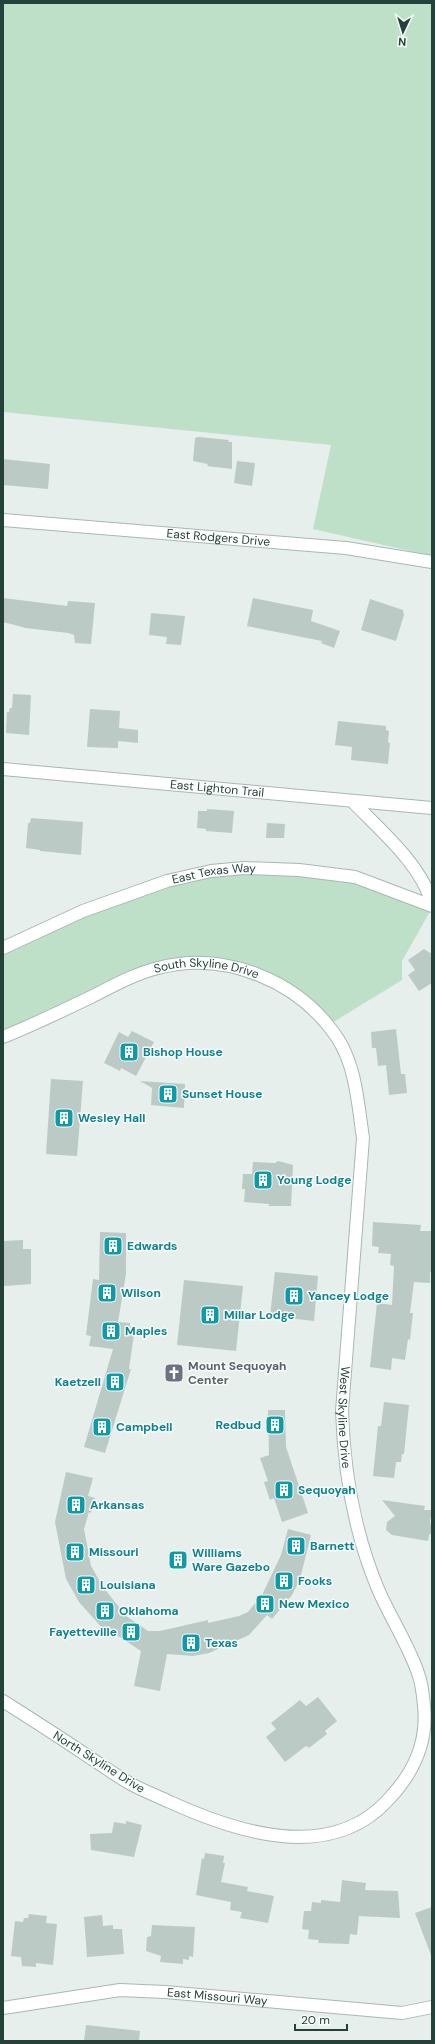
<svg xmlns="http://www.w3.org/2000/svg" width="435" height="2044" viewBox="0 0 435 2044" font-family="'DM Sans',sans-serif">
<style>
.green{fill:#bfe0c8}
.building{fill:#bbcac4}
.lines{fill:none;stroke-linecap:round;stroke-linejoin:round}
.street-casing{stroke:#a8b8b2;stroke-width:14}
.street{stroke:#fff;stroke-width:12}
.labels{text-anchor:middle;stroke-width:3;stroke-linejoin:round;paint-order:stroke}
.street-label{font-size:12px;fill:#24423a;stroke:#f7fbf9}
.culture-label{font-size:12px;font-weight:bold;fill:#0d838f;stroke:#f7fbf9;text-anchor:start}
.worship-label{font-size:12px;font-weight:bold;fill:#5b616d;stroke:#f7fbf9;text-anchor:start}
</style>
<rect width="100%" height="100%" fill="#e6efeb"/>
<path class="green" d="M 3,3 L 432,3 L 432,556 L 313,529 L 331,445 L 3,412 Z
M 202,872 L 355,877 L 432,908 L 402,961 L 402,980 L 327,1026 L 286,988 L 217,964 L 158,968 L 3,1037 L 3,948 Z"/>
<path class="building" d="M 199,437 L 229,440 L 228,442 L 232,442 L 232,469 L 207,466 L 208,464 L 193,461 L 195,438 Z
M 3,459 L 50,464 L 48,489 L 3,485 Z
M 237,461 L 255,463 L 252,486 L 234,483 Z
M 3,598 L 67,606 L 68,601 L 95,603 L 91,644 L 75,643 L 74,635 L 68,633 L 26,628 L 3,622 Z
M 253,598 L 313,610 L 311,621 L 340,631 L 334,648 L 321,643 L 322,641 L 247,626 Z
M 370,599 L 403,610 L 404,615 L 396,641 L 361,630 Z
M 151,613 L 185,616 L 181,645 L 166,644 L 167,637 L 149,635 Z
M 13,694 L 31,695 L 29,735 L 6,733 L 7,712 L 9,712 L 10,708 L 12,708 Z
M 90,709 L 120,711 L 119,728 L 138,730 L 138,743 L 118,741 L 118,748 L 87,747 Z
M 338,721 L 386,726 L 386,730 L 389,731 L 388,742 L 390,743 L 388,764 L 351,760 L 352,747 L 335,745 Z
M 207,809 L 234,811 L 232,833 L 206,831 L 206,829 L 197,828 L 198,811 L 207,811 Z
M 31,818 L 83,822 L 81,855 L 40,851 L 40,850 L 26,848 L 28,823 L 30,823 Z
M 267,823 L 285,824 L 284,838 L 266,838 Z
M 424,949 L 432,954 L 432,983 L 419,991 L 408,975 L 415,970 L 408,960 Z
M 396,1029 L 401,1074 L 405,1074 L 407,1093 L 389,1095 L 386,1065 L 378,1066 L 376,1048 L 372,1048 L 371,1032 Z
M 132,1031 L 154,1042 L 136,1076 L 121,1068 L 120,1071 L 104,1063 L 119,1032 L 128,1037 Z
M 51,1079 L 83,1081 L 77,1156 L 46,1154 Z
M 140,1081 L 185,1084 L 184,1108 L 151,1105 L 152,1088 Z
M 278,1161 L 293,1165 L 291,1206 L 269,1206 L 269,1204 L 244,1202 L 245,1189 L 242,1189 L 243,1174 L 252,1174 L 253,1162 L 275,1163 Z
M 373,1222 L 421,1225 L 420,1231 L 432,1231 L 432,1272 L 430,1272 L 430,1283 L 414,1282 L 410,1313 L 413,1313 L 410,1340 L 408,1339 L 405,1360 L 392,1358 L 391,1370 L 370,1367 L 377,1303 L 392,1305 L 394,1266 L 390,1265 L 391,1254 L 378,1253 L 379,1247 L 372,1246 Z
M 100,1232 L 126,1233 L 126,1274 L 118,1322 L 130,1323 L 130,1327 L 135,1327 L 129,1369 L 131,1369 L 105,1453 L 84,1447 L 113,1349 L 89,1346 L 91,1336 L 86,1335 L 93,1279 L 99,1280 Z
M 23,1240 L 23,1249 L 31,1249 L 31,1284 L 5,1286 L 3,1284 L 3,1241 Z
M 275,1272 L 318,1276 L 314,1321 L 270,1316 Z
M 184,1280 L 243,1286 L 236,1351 L 177,1345 Z
M 384,1402 L 409,1405 L 404,1454 L 402,1454 L 401,1462 L 396,1462 L 394,1478 L 373,1476 L 378,1426 L 381,1426 Z
M 268,1410 L 285,1410 L 286,1447 L 308,1513 L 282,1522 L 274,1498 L 270,1500 L 264,1482 L 268,1481 L 260,1458 L 269,1455 Z
M 66,1472 L 93,1478 L 88,1496 L 95,1498 L 91,1513 L 89,1512 L 84,1529 L 91,1566 L 103,1587 L 126,1616 L 148,1631 L 160,1631 L 208,1620 L 208,1623 L 239,1616 L 248,1612 L 262,1595 L 281,1555 L 288,1529 L 311,1535 L 300,1579 L 292,1595 L 272,1619 L 267,1615 L 249,1635 L 209,1653 L 193,1656 L 167,1654 L 160,1691 L 134,1686 L 141,1651 L 106,1628 L 104,1630 L 79,1602 L 66,1579 L 55,1522 Z
M 382,1500 L 425,1506 L 424,1510 L 432,1510 L 430,1521 L 432,1532 L 429,1535 L 428,1541 L 392,1535 L 386,1530 L 387,1522 L 395,1516 Z
M 318,1697 L 337,1721 L 325,1731 L 327,1734 L 309,1748 L 306,1746 L 285,1762 L 266,1737 L 276,1729 L 271,1723 L 300,1700 L 306,1706 Z
M 126,1821 L 142,1825 L 134,1857 L 91,1850 L 90,1834 L 112,1833 L 114,1822 L 126,1824 Z
M 205,1853 L 224,1856 L 223,1863 L 225,1863 L 221,1882 L 248,1887 L 247,1891 L 274,1896 L 268,1923 L 240,1918 L 242,1912 L 230,1910 L 231,1902 L 196,1895 L 202,1858 L 204,1859 Z
M 342,1880 L 366,1883 L 365,1890 L 398,1891 L 400,1918 L 359,1916 L 357,1935 L 350,1934 L 349,1944 L 318,1943 L 319,1940 L 308,1939 L 309,1930 L 302,1929 L 304,1911 L 311,1911 L 312,1902 L 321,1903 L 321,1900 L 340,1902 Z
M 432,1907 L 432,1955 L 431,1955 L 415,1913 Z
M 29,1914 L 47,1916 L 46,1923 L 57,1924 L 53,1965 L 36,1963 L 36,1967 L 22,1966 L 21,1957 L 11,1956 L 15,1921 L 23,1922 L 24,1918 L 28,1918 Z
M 102,1915 L 103,1926 L 113,1925 L 113,1929 L 122,1929 L 124,1954 L 87,1957 L 84,1917 Z
M 152,1925 L 195,1927 L 193,1957 L 189,1956 L 189,1960 L 183,1959 L 183,1964 L 160,1962 L 161,1956 L 146,1951 L 147,1937 L 151,1936 Z
M 86,2025 L 140,2031 L 139,2041 L 84,2041 Z"/>
<g class="lines">
<g class="street-casing">
<g id="street">
<path id="s1" d="M 3,520 L 346,548 L 432,562"/>
<path id="s2" d="M 3,769 L 432,808"/>
<path d="M 352,801 C 380,830 422,865 432,904"/>
<path id="s3" d="M 3,948 L 83,911 L 167,881 L 211,871 L 244,868 L 299,870 L 355,877 L 432,906"/>
<path id="s4" d="M 3,1037 C 33,1025 62,1011 91,997 C 113,986 134,974 158,968 C 225,950 300,981 338,1039 C 356,1067 358,1105 363,1138 L 342,1411 C 344,1471 354,1532 378,1589 C 390,1617 408,1644 418,1673 C 422,1683 423,1695 424,1706 C 428,1744 413,1774 387,1801 C 329,1863 236,1832 170,1802 C 157,1796 144,1791 131,1784 C 118,1777 105,1767 92,1759 C 63,1739 33,1720 3,1701"/>
<path id="s5" d="M 3,2008 L 120,1990 L 165,1992 L 402,2013 L 432,2007"/>
</g>
</g>
<use href="#street" class="street"/>
</g>
<defs>
<g id="building-square" transform="scale(1)"><rect x="-9" y="-9" width="18" height="18" rx="4" fill="#0f9aa8" stroke="#f7fbf9"/><path d="M-4-6H4V6H1V3H-1V6H-4ZM-2.5-4.3h1.7v1.8h-1.7ZM.8-4.3h1.7v1.8H.8ZM-2.5-1h1.7V.8h-1.7ZM.8-1h1.7V.8H.8Z" fill="#fff"/></g>
<g id="church-square" transform="scale(1)"><rect x="-9" y="-9" width="18" height="18" rx="4" fill="#6b7280" stroke="#f7fbf9"/><path d="M-1.2-6h2.4v3.5h3.3v2.4h-3.3V6h-2.4V-.1h-3.3v-2.4h3.3Z" fill="#fff"/></g>
</defs>
<g fill-rule="evenodd">
<use href="#building-square" x="129" y="1052"/>
<use href="#building-square" x="168" y="1094"/>
<use href="#building-square" x="64" y="1118"/>
<use href="#building-square" x="263" y="1180"/>
<use href="#building-square" x="113" y="1246"/>
<use href="#building-square" x="107" y="1293"/>
<use href="#building-square" x="294" y="1296"/>
<use href="#building-square" x="210" y="1315"/>
<use href="#building-square" x="111" y="1331"/>
<use href="#church-square" x="174" y="1373"/>
<use href="#building-square" x="115" y="1382"/>
<use href="#building-square" x="275" y="1425"/>
<use href="#building-square" x="102" y="1427"/>
<use href="#building-square" x="284" y="1490"/>
<use href="#building-square" x="76" y="1505"/>
<use href="#building-square" x="296" y="1546"/>
<use href="#building-square" x="75" y="1552"/>
<use href="#building-square" x="178" y="1560"/>
<use href="#building-square" x="284" y="1581"/>
<use href="#building-square" x="86" y="1585"/>
<use href="#building-square" x="265" y="1604"/>
<use href="#building-square" x="105" y="1611"/>
<use href="#building-square" x="131" y="1632"/>
<use href="#building-square" x="191" y="1643"/>
</g>
<g class="labels">
<g class="street-label">
<text dy="4" stroke="none"><textPath href="#s1" startOffset="216">East Rodgers Drive</textPath></text>
<text dy="4" stroke="none"><textPath href="#s2" startOffset="215">East Lighton Trail</textPath></text>
<text dy="4" stroke="none"><textPath href="#s3" startOffset="225">East Texas Way</textPath></text>
<text dy="4" stroke="none"><textPath href="#s4" startOffset="219">South Skyline Drive</textPath></text>
<text dy="4" stroke="none"><textPath href="#s4" startOffset="759">West Skyline Drive</textPath></text>
<text transform="translate(99 1762) rotate(32)" y="4">North Skyline Drive</text>
<text dy="4" stroke="none"><textPath href="#s5" startOffset="216">East Missouri Way</textPath></text>
</g>
<g class="culture-label">
<text x="143" y="1056">Bishop House</text>
<text x="182" y="1098">Sunset House</text>
<text x="78" y="1122">Wesley Hall</text>
<text x="277" y="1184">Young Lodge</text>
<text x="127" y="1250">Edwards</text>
<text x="121" y="1297">Wilson</text>
<text x="308" y="1300">Yancey Lodge</text>
<text x="224" y="1319">Millar Lodge</text>
<text x="125" y="1335">Maples</text>
<text x="101" y="1386" text-anchor="end">Kaetzell</text>
<text x="261" y="1429" text-anchor="end">Redbud</text>
<text x="116" y="1431">Campbell</text>
<text x="298" y="1494">Sequoyah</text>
<text x="90" y="1509">Arkansas</text>
<text x="310" y="1550">Barnett</text>
<text x="89" y="1556">Missouri</text>
<text x="192" y="1557">Williams<tspan x="192" dy="14">Ware Gazebo</tspan></text>
<text x="298" y="1585">Fooks</text>
<text x="100" y="1589">Louisiana</text>
<text x="279" y="1608">New Mexico</text>
<text x="119" y="1615">Oklahoma</text>
<text x="117" y="1636" text-anchor="end">Fayetteville</text>
<text x="205" y="1647">Texas</text>
</g>
<g class="worship-label">
<text x="188" y="1370">Mount Sequoyah<tspan x="188" dy="14">Center</tspan></text>
</g>
</g>
<rect width="435" height="2044" fill="none" stroke="#24423a" stroke-width="8"/>
<g transform="translate(403 32) rotate(184)" stroke="#f7fbf9" stroke-width="3" paint-order="stroke">
<path d="M0-3L7 15L0 10L-7 15Z" fill="#24423a"/>
<text y="-6" font-size="11" font-weight="bold" text-anchor="middle" fill="#24423a">N</text>
</g>
<path d="M295 2024v6h52v-6" fill="none" stroke="#24423a" stroke-width="2"/>
<text x="301" y="2024" font-size="12" fill="#24423a" stroke="#f7fbf9" stroke-width="3" paint-order="stroke">20 m</text>
</svg>
